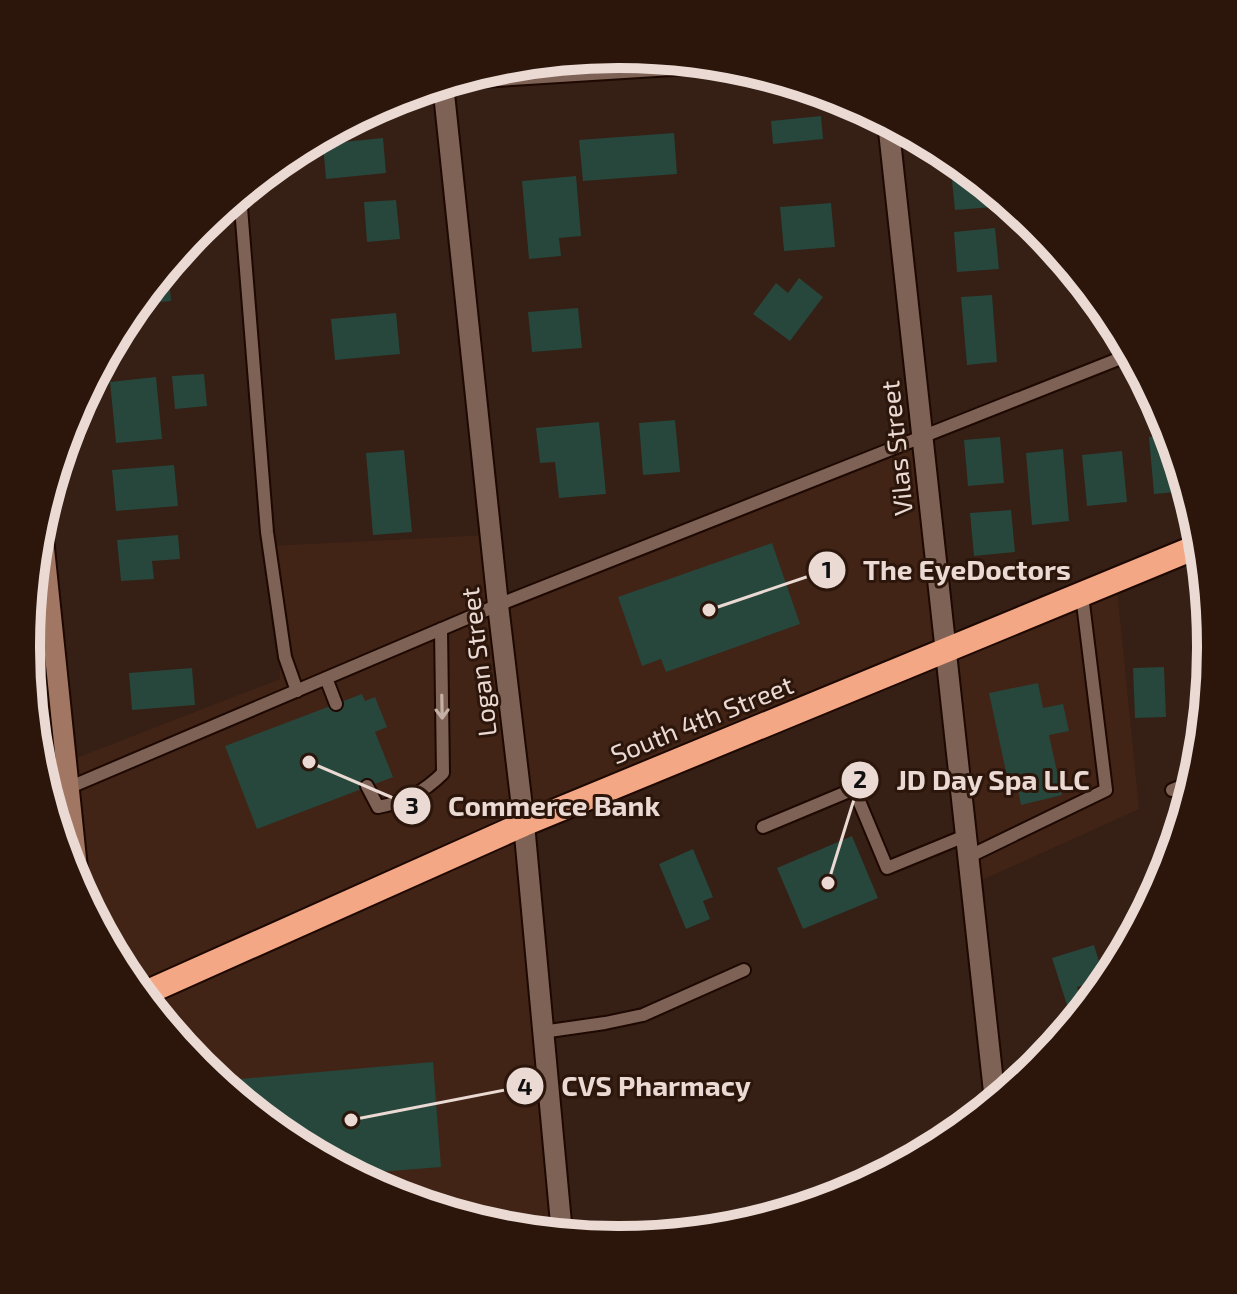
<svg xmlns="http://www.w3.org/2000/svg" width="1237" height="1294" viewBox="0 0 1237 1294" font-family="'Exo 2',sans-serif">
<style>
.built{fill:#412416}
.building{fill:#27463c}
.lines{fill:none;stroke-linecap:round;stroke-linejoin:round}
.lane-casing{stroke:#1d0802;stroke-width:16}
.street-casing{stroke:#1d0802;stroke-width:24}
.secondary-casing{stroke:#1d0802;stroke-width:24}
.highway-casing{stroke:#1d0802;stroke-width:28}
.lane{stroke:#7d6255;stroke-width:12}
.street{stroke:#7d6255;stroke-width:20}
.secondary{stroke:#a17763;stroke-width:20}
.highway{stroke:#f4a784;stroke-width:24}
.oneway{stroke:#c4b0a7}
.labels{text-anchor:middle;stroke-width:6;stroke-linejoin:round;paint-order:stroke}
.street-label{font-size:26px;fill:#eadad3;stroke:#2c160b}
.rim{fill:none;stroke:#eadad3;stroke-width:10}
.leader{fill:none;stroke:#eadad3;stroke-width:3}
.callout-dot{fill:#eadad3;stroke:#2c160b;stroke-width:3}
.mark-label{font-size:24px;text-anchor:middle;font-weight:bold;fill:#111}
.callout-label{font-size:28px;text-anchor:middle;font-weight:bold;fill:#eadad3;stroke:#2c160b;stroke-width:6;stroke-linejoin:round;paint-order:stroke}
</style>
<rect width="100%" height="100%" fill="#361f14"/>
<path class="built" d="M 922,437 L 945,650 L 1116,580 L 1139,809 L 971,885 L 945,651 L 524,824 L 562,1234 L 502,1228 L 391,1194 L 289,1139 L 199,1066 L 126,976 L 71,873 L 37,762 L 26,647 L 37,531 L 66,762 L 280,679 L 280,629 L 270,546 L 490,535 L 498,604 Z"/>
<path class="building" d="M 821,116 L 823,139 L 773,144 L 771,121 Z
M 674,133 L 677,174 L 583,181 L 579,140 Z
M 383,138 L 386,173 L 326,179 L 323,144 Z
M 967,170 L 1006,202 L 1006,206 L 955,210 L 951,171 Z
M 576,176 L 581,236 L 559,238 L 561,256 L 529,259 L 522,181 Z
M 396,200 L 400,239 L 367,242 L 364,202 Z
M 831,203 L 835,247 L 784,251 L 780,207 Z
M 995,228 L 999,269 L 957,272 L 954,232 Z
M 168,266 L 171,301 L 137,304 Z
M 799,278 L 823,297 L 790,341 L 753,314 L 776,283 L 788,293 Z
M 992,295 L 997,362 L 967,365 L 961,297 Z
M 578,308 L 582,348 L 532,352 L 528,312 Z
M 396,313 L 400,354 L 335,360 L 331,319 Z
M 204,374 L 207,406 L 175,409 L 172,376 Z
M 156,377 L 162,439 L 116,443 L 110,382 Z
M 675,420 L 680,472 L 643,475 L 639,423 Z
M 599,422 L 606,494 L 559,498 L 555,462 L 540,463 L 536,428 Z
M 1170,435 L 1187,491 L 1154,494 L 1149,437 Z
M 1000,437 L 1004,483 L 968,486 L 964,440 Z
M 1063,449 L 1069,521 L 1032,525 L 1026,453 Z
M 404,450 L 412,532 L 373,535 L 366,453 Z
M 1122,451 L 1127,502 L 1087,506 L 1082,455 Z
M 174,465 L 178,506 L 116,511 L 112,470 Z
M 1011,510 L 1015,552 L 974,556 L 970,513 Z
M 178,535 L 180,559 L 152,561 L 154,579 L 121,581 L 117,540 Z
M 772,543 L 800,624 L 666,672 L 661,659 L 642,666 L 618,597 Z
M 1164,667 L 1166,717 L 1135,718 L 1133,668 Z
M 192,668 L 195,705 L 132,710 L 129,673 Z
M 1038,683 L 1043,708 L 1063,704 L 1069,731 L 1049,735 L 1062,795 L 1021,805 L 1015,774 L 1007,776 L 989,693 Z
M 362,694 L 365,701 L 375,697 L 387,727 L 375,732 L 393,777 L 257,829 L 225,746 Z
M 852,836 L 878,898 L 803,929 L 777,868 Z
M 693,849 L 713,897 L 703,901 L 710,919 L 686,929 L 659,864 Z
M 1094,945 L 1104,978 L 1077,987 L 1081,1000 L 1067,1005 L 1052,958 Z
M 433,1062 L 441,1167 L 354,1174 L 289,1139 L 242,1101 L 240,1079 Z"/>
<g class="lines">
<g class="lane-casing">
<path id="lane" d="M 240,195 L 267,532 L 285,657 L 297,691
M 326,678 L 336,704
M 367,786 L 378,807 C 405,802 424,792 443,773 L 441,629
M 68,788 L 498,605 L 1131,354
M 1172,790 L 1194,781
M 763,827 L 854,789 L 887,868 L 965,836
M 968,857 L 1106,790 L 1082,595
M 542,1032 L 605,1023 L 643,1015 L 744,970"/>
</g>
<g class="street-casing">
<path id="street" d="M 464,78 L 704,63
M 443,84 L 498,605 L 524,824 L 562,1234
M 888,122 L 995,1101"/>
</g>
<g class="secondary-casing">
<path id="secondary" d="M 41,519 L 79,888"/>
</g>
<g class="highway-casing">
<path id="highway" d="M 141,995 L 524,824 L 1201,545"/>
</g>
<use href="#lane" class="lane"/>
<use href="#street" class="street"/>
<use href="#secondary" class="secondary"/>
<use href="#highway" class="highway"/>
</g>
<defs><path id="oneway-shaft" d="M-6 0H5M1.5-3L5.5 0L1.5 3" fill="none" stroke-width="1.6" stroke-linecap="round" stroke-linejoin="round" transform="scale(2)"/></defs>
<use class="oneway" href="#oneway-shaft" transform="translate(442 707) rotate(89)"/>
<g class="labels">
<g class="street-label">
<text transform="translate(897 448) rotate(-96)" y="9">Vilas Street</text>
<text transform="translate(479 662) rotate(-97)" y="9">Logan Street</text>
<text transform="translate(702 720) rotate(-22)" y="9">South 4th Street</text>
</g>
</g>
<path d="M0 0H1237V1294H0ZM618 68H619A578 578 0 0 1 1197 646V648A578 578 0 0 1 619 1226H618A578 578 0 0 1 40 648V646A578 578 0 0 1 618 68Z" fill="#2c160b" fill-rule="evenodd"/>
<path class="rim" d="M618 68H619A578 578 0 0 1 1197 646V648A578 578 0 0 1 619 1226H618A578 578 0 0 1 40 648V646A578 578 0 0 1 618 68Z"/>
<path class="leader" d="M709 610L827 570M828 883L860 780M309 762L412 806M351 1120L525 1086"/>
<g class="callout-dot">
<circle cx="709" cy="610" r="8"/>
<circle cx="828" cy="883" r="8"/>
<circle cx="309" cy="762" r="8"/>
<circle cx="351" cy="1120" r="8"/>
<circle cx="827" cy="570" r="20"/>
<circle cx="860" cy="780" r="20"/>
<circle cx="412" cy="806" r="20"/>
<circle cx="525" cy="1086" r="20"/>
</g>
<g class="mark-label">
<text x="827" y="578">1</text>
<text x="860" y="788">2</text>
<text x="412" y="814">3</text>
<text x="525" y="1095">4</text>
</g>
<g class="callout-label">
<text x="967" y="580">The EyeDoctors</text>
<text x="993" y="790">JD Day Spa LLC</text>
<text x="554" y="816">Commerce Bank</text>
<text x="656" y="1096">CVS Pharmacy</text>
</g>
</svg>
